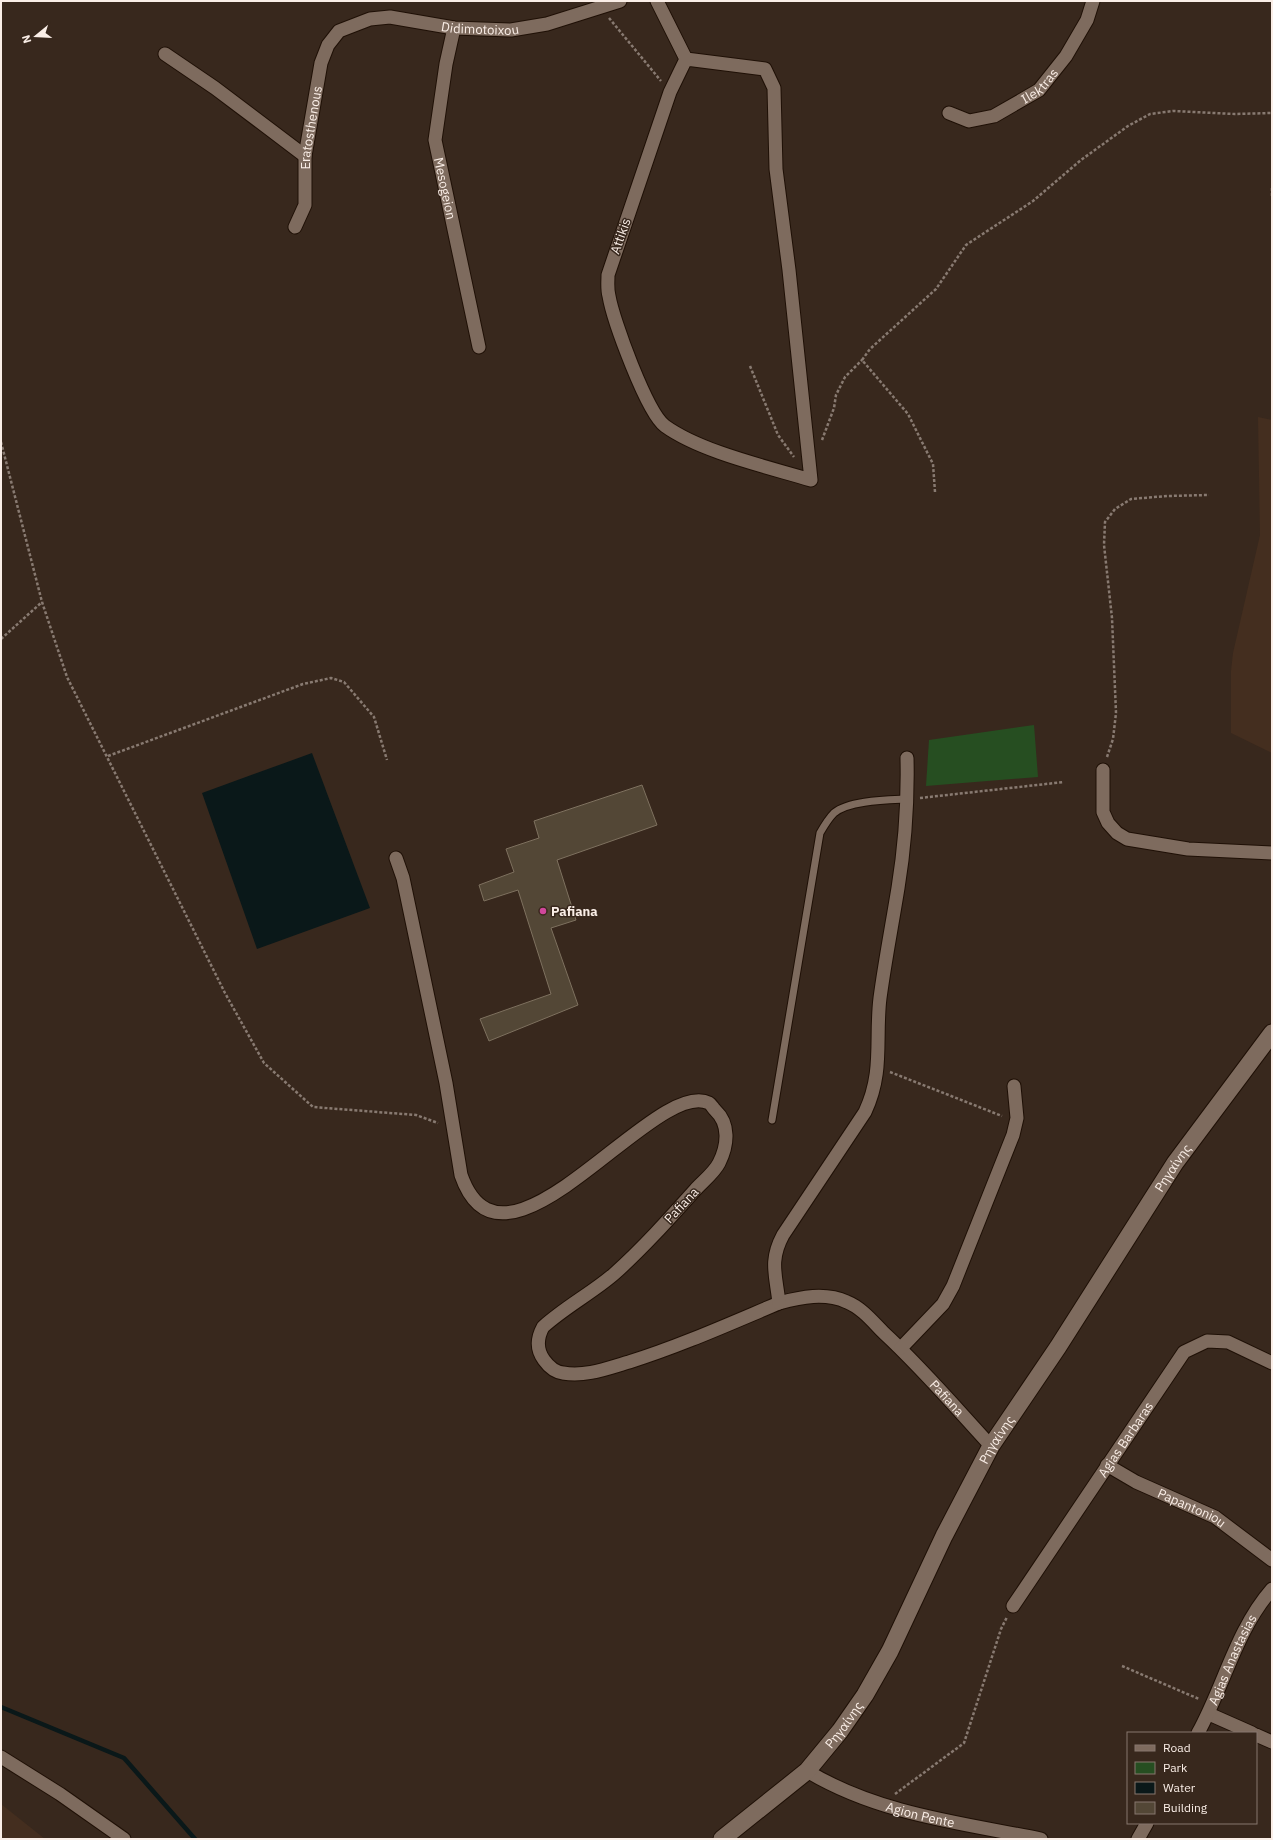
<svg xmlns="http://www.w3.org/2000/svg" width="1273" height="1840" viewBox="0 0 1273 1840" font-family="'IBM Plex Sans',sans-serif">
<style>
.built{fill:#442e1f}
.green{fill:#264e21}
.water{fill:#0a1819}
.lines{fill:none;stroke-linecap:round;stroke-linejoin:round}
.stream{stroke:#0a1819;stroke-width:4.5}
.building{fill:#534736;stroke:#7e715f}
.service-casing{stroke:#1f1006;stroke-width:9}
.minor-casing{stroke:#1f1006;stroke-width:15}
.tertiary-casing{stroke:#1f1006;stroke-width:19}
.path{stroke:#887a71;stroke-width:2.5;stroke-dasharray:3 2;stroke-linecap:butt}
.service{stroke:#7e6b5e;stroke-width:7}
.minor{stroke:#7e6b5e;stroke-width:13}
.tertiary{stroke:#7e6b5e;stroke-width:17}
.hotel-dot{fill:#d1479c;stroke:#38281d;stroke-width:1.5}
.labels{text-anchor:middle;stroke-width:3;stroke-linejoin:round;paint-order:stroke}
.street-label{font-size:13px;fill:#faeee7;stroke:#38281d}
.poi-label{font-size:13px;font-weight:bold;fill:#faeee7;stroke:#38281d;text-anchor:start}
</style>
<rect width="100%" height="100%" fill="#38281d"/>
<path class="built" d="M 1258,417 L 1272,420 L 1272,753 L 1231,733 L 1231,671 L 1233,653 L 1260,535 Z
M 1,1804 L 45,1839 L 1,1839 Z"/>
<path class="green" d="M 1034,725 L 1038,777 L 926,786 L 929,740 Z"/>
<path class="water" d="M 312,753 L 370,908 L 257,949 L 202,793 Z"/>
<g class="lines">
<path class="stream" d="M 1,1707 L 124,1758 L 195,1839"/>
</g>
<path class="building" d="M 642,785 L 657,825 L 557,860 L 576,920 L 551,928 L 578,1005 L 489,1041 L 480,1019 L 551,994 L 518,890 L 484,901 L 479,885 L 514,872 L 506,849 L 539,838 L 534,821 Z"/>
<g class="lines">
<g class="service-casing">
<path id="service" d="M 772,1120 L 820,833 C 824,826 828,819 834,813 C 849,800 889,800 908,799"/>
</g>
<g class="minor-casing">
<g id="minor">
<path d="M 657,1 L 686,59 L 670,92 L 608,275 C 608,282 607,289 609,296 C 613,320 647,413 665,426 C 701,452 768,467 811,480 L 789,270 L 776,169 L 774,88 L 765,69 L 686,59"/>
<path id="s1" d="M 454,28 L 446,64 L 435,140 L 479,347"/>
<path d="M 165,54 L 215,88 L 305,156"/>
<path id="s2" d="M 949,113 L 969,121 L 994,116 L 1039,90 L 1066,56 L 1087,20 L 1093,1"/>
<path id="s3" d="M 295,227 L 305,205 L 305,156 L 321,63 L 328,45 L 339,31 L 370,19 L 390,17 L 454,28 L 511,30 L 547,24 L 620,1"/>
<path d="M 1103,770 L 1103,812 L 1108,823 L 1117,833 L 1127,839 L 1188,849 L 1272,853"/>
<path id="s4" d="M 396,858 L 403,878 L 446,1083 L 461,1175 C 504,1299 654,1076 709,1103 C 711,1104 713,1108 715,1110 C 730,1124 728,1145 719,1163 C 714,1173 702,1182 695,1190 C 669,1219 643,1248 614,1274 C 592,1293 565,1307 543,1327 C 537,1338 536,1349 544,1360 C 549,1367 555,1372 563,1373 C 586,1377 608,1368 629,1362 C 680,1346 729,1324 779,1303 C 801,1297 825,1292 847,1302 C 862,1308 873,1322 884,1333 C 922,1368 956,1408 991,1446"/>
<path d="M 779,1303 C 776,1275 769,1261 783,1235 L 865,1112 C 884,1072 875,1039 880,998 C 885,961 892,925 898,888 C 905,845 908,801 907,758"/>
<path d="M 901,1348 L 943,1304 L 953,1286 L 1013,1135 L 1017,1118 L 1014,1086"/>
<path id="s5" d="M 1107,1465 L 1136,1482 L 1215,1517 L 1272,1560"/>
<path id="s6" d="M 1013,1606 L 1184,1352 L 1207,1341 L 1228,1342 L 1272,1363"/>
<path d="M 1209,1714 L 1252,1733"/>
<path id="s7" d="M 1198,1733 C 1224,1686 1236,1630 1272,1589"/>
<path d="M 1256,1735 L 1272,1742"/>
<path d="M 1,1757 L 60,1794 L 124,1839"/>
<path id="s8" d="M 807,1771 C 878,1814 961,1823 1041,1839"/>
<path d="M 1138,1839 L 1147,1823"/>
</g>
</g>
<g class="tertiary-casing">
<g id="tertiary">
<path id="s9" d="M 722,1839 L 807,1771 L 840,1731 L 865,1695 L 890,1651 L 944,1536 L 991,1446 L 1058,1347 L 1175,1163 L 1272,1033"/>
</g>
</g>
<path class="path" d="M 609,18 L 661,81
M 1272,188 L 1272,197
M 750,366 L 778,435 L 794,457
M 822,440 L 834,408 L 836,395 L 845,377 L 862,360
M 1,442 L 42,602 L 67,677 L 225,993 L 264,1063 L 313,1107 L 416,1115 L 438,1123
M 935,492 L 933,464 L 908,414 L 862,360 L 870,349 L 936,289 L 966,245 L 1033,201 L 1081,160 L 1128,126 L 1150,114 L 1173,111 L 1235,114 L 1272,113
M 1,639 L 42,602
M 108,756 L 303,684 L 331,678 L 344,682 L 374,717 L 387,760
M 1107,757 L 1113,739 L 1116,713 L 1112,618 L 1104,545 L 1105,522 L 1115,509 L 1131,499 L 1167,496 L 1209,495
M 920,798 L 1064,782
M 890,1072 L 1002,1116
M 1122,1666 L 1199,1699
M 895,1794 L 964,1743 L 1001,1629 L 1007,1617"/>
<use href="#service" class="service"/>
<use href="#minor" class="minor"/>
<use href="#tertiary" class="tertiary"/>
</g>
<circle class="hotel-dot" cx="543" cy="911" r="4"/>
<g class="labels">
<g class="street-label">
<text dy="5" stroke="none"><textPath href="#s3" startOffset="349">Didimotoixou</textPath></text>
<text dy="5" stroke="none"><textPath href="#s2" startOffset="102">Ilektras</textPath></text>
<text dy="5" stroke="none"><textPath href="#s3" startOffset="102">Eratosthenous</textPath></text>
<text dy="5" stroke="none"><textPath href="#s1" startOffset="163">Mesogeion</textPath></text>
<text transform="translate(620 236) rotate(-71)" y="5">Attikis</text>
<text dy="5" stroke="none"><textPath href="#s9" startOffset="816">Ρηγαίνης</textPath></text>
<text transform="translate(681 1205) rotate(-47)" y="5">Pafiana</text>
<text dy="5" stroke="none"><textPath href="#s4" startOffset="1428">Pafiana</textPath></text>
<text dy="5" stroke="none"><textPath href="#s6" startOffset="201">Agias Barbaras</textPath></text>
<text dy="5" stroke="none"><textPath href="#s9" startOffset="492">Ρηγαίνης</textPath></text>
<text dy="5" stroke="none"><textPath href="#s5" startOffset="95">Papantoniou</textPath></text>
<text dy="5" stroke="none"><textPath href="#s7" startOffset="81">Agias Anastasias</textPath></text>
<text dy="5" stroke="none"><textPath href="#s9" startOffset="168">Ρηγαίνης</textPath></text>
<text dy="5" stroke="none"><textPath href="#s8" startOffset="122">Agion Pente</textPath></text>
</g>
<g class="poi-label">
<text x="551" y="916">Pafiana</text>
</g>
</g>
<rect width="1273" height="1840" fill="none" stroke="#faeee7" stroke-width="4"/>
<rect x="1127" y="1732" width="130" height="92" fill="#38281d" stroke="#86776e"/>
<rect x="1135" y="1745" width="20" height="6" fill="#7e6b5e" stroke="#86776e"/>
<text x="1163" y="1752" font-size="12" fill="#faeee7">Road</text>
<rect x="1135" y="1762" width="20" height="12" fill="#264e21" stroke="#86776e"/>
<text x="1163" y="1772" font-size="12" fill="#faeee7">Park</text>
<rect x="1135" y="1782" width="20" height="12" fill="#0a1819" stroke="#86776e"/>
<text x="1163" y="1792" font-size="12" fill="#faeee7">Water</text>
<rect x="1135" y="1802" width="20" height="12" fill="#534736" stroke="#86776e"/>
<text x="1163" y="1812" font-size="12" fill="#faeee7">Building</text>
<g transform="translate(36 36) rotate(252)" stroke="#38281d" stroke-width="3" paint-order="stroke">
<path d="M0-3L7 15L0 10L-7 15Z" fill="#faeee7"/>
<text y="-6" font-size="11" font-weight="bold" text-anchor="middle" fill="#faeee7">N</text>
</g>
</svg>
